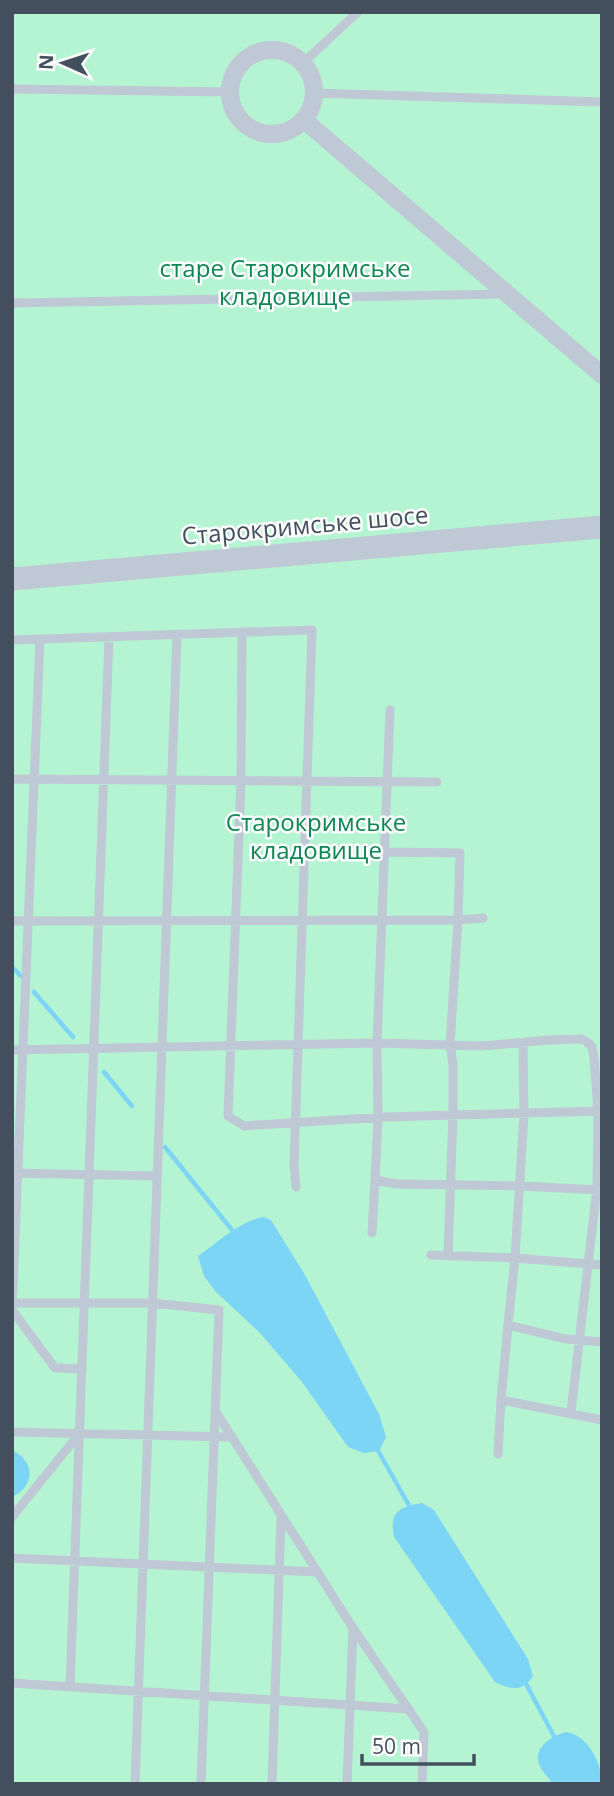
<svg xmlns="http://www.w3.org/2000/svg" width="614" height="1796" viewBox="0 0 614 1796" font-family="'Open Sans',sans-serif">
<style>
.green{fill:#b5f4d2}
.water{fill:#7dd5f6}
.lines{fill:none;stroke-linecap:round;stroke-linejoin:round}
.stream{stroke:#7dd5f6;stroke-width:4.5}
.service{stroke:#bfc8d5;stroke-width:9}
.minor{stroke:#bfc8d5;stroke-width:18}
.tertiary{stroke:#bfc8d5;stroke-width:23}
.labels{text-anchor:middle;stroke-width:5;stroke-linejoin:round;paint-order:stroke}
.park-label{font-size:24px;fill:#0c8652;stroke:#fff}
.street-label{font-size:24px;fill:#434f5d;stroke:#fff}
</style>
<rect width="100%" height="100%" fill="#f0eded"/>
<path class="green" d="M 12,12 L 602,12 L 602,1784 L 12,1784 Z"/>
<path class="water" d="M 263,1217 L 271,1220 L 305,1275 L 379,1414 L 386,1437 L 379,1451 L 364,1453 L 348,1447 L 302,1382 L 259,1332 L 215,1291 L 204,1276 L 198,1256 C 217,1243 240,1221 263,1217 Z
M 12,1450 C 35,1461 36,1486 12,1497 Z
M 422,1503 L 434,1510 L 528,1659 L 533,1676 C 523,1692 511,1690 495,1682 L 394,1537 C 389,1513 398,1507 422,1503 Z
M 566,1732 C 588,1735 602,1763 602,1784 L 553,1784 C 549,1778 541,1771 539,1764 C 533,1747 552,1736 566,1732 Z"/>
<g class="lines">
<path class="stream" d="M 12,967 L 22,977
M 34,992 L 73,1037
M 104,1072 L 132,1106
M 165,1147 L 236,1235
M 376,1447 L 411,1509
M 524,1680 L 556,1740"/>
<path class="service" d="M 303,63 L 358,12
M 12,89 L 230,92
M 314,93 L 602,102
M 12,303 L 504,294
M 242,632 L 241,780 L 228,1116 L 244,1126 L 385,1117 L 602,1111
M 40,639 L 12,1310 L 55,1368 L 82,1369
M 12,640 L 312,630 L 294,1165 L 296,1187
M 12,779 L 437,782
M 12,921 L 458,920 L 460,853 L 384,852
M 12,1050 L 377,1043 L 482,1046 L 549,1040 L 582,1039 L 587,1042 L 592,1047 L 594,1057 L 598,1111 L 597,1187 L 571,1412
M 12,1173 L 157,1176
M 375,1180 L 378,1118 L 377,1043 L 390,710
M 372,1233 L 375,1180 L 397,1184 L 520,1186 L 600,1190
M 431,1255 L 515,1258 L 524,1114 L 523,1043
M 448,1256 L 453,1115 L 453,1064 L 450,1045 L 458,920 L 483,918
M 602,1265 L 515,1258 L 508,1325 L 566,1339 L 602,1342
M 12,1303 L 152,1303 L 219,1310 L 201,1784
M 501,1400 L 508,1325
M 216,1412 L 353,1628 L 424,1732 L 422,1784
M 12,1432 L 232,1437
M 498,1454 L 501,1400 L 602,1420
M 12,1517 L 79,1434
M 12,1558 L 318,1572
M 12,1683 L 409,1709
M 70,1686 L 109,637
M 135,1784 L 177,635
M 272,1784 L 281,1516
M 347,1784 L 353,1628"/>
<path class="minor" d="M230 92a42 42 0 1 1 84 0a42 42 0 1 1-84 0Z
M 304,120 L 602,375"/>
<path class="tertiary" d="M 12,579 L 602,527"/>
</g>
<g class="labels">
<g class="park-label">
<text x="285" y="277">старе Старокримське<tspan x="285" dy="28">кладовище</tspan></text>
<text x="316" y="831">Старокримське<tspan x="316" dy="28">кладовище</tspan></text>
</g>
<g class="street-label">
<text transform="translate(305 526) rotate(-5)" y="8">Старокримське шосе</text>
</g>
</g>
<rect width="614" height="1796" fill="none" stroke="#434f5d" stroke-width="28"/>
<g transform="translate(63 63) rotate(273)" stroke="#ffffff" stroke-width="5" paint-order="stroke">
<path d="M0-5L12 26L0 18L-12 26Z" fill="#434f5d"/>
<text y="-10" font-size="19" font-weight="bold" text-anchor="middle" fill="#434f5d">N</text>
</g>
<path d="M362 1754v10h112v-10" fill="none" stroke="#434f5d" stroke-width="3.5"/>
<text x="372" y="1754" font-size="21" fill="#434f5d" stroke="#ffffff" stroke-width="5" paint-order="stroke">50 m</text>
</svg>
